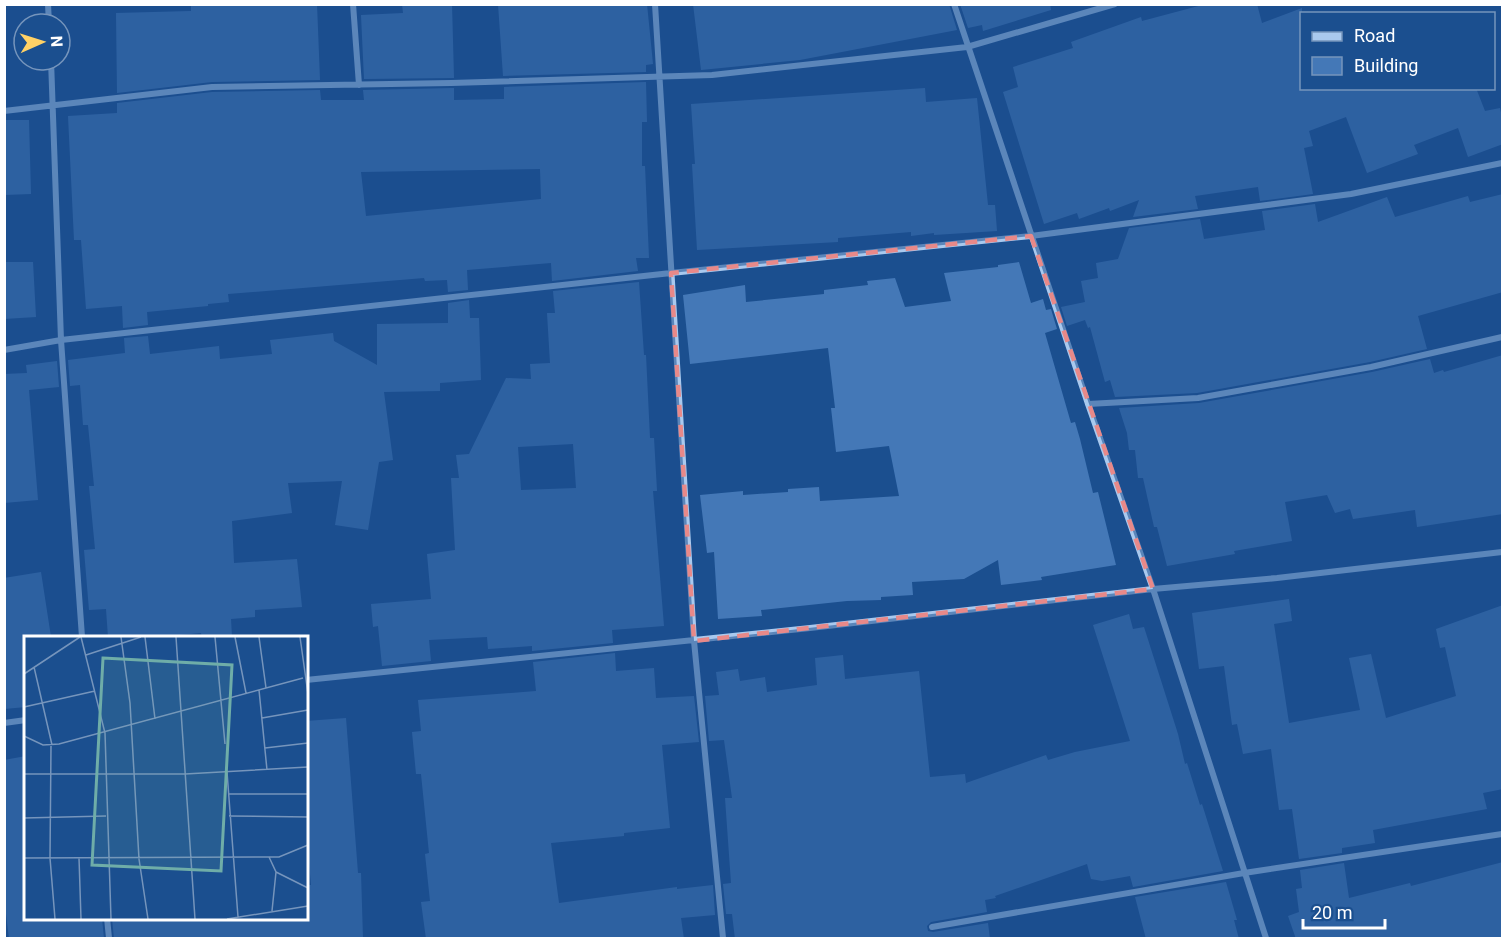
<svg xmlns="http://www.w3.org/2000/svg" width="1507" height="943" viewBox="0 0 1507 943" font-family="Roboto,sans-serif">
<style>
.building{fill:#4478b7;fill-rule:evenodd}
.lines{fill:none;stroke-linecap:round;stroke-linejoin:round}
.street{stroke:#a9c9ee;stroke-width:6}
.marked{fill:none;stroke:#e88989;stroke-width:4.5;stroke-dasharray:12 8;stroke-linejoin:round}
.inset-road{fill:none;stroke:#7695bc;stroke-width:1.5}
.view{fill:#6fada8;fill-opacity:0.15;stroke:#6fada8;stroke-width:3}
.inset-edge{fill:none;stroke:#fff;stroke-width:3}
</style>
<rect width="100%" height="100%" fill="#1b4f8f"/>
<path class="building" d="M 191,4 L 317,4 L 320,80 L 212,82 L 117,93 L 116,13 L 191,11 Z
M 402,4 L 452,4 L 454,78 L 364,79 L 361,15 L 403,13 Z
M 498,4 L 647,4 L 653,64 L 646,65 L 646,72 L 503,76 Z
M 693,4 L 949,4 L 957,30 L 800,60 L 701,70 Z
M 960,4 L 1050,4 L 1051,10 L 983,31 L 982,25 L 968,28 Z
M 1206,4 L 1257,4 L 1262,23 L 1302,8 L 1302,88 L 1476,88 L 1485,111 L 1500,108 L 1503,121 L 1503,144 L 1468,157 L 1458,128 L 1414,145 L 1418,154 L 1367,173 L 1346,117 L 1309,131 L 1313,146 L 1304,148 L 1313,194 L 1260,201 L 1258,187 L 1195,196 L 1198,209 L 1133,217 L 1139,200 L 1110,211 L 1109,208 L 1079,219 L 1077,213 L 1044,224 L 1003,92 L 1018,87 L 1013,67 L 1073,48 L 1071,42 L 1141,17 L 1142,21 Z
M 646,82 L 647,122 L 642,122 L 642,166 L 645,166 L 649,258 L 636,258 L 638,271 L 552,281 L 551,263 L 467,270 L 468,290 L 448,292 L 447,280 L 425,281 L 424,278 L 228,294 L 229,302 L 208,304 L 208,306 L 147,312 L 148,325 L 123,328 L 122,306 L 86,309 L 81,240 L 74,240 L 68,116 L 117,113 L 117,103 L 212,92 L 320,90 L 321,100 L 364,100 L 363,90 L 454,88 L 454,100 L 504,99 L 504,87 ZM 540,169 L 541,199 L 366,216 L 361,172 Z
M 925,88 L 926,102 L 977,98 L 988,205 L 995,205 L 997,231 L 934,235 L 934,233 L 911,236 L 911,232 L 838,238 L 838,242 L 697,250 L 692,164 L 695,164 L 691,104 Z
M 4,120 L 29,120 L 31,194 L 4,195 Z
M 1503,194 L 1503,292 L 1418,316 L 1427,349 L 1370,362 L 1197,393 L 1115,397 L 1110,380 L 1105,382 L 1090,327 L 1088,328 L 1085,320 L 1067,326 L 1061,307 L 1085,302 L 1081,281 L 1098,278 L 1096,263 L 1118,259 L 1129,228 L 1200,219 L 1204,239 L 1265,230 L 1262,211 L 1315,204 L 1318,222 L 1387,197 L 1395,217 L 1468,196 L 1470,202 Z
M 4,262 L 33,262 L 36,317 L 4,319 Z
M 1019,262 L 1031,303 L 1043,299 L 1046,310 L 1051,309 L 1057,329 L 1045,333 L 1071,423 L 1075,422 L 1080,439 L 1093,493 L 1098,492 L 1116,565 L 1041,577 L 1042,580 L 1001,585 L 998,560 L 964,579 L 912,582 L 913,595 L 881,597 L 881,600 L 847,601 L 761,610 L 762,616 L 718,619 L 714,552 L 707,553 L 700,495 L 743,491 L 743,495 L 788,492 L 788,489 L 819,487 L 820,501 L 899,496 L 889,446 L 836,452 L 831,408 L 835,408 L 828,348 L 690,364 L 683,295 L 745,285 L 746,302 L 824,294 L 824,290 L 868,285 L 867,281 L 895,278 L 905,307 L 951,301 L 944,273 L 998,267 L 998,265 Z
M 639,282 L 644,355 L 646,355 L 650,438 L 654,438 L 657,491 L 653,491 L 664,626 L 612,630 L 613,643 L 532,651 L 532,646 L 488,649 L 487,637 L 429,640 L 431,661 L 382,666 L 378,626 L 373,627 L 371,604 L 431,599 L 427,554 L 455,550 L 451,478 L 459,478 L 456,455 L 469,454 L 506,378 L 531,379 L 530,364 L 550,363 L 547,313 L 555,313 L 553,291 ZM 573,444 L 576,488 L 521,490 L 518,447 Z
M 469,300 L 470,318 L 479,318 L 481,380 L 440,383 L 440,391 L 384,392 L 393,460 L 379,462 L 368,530 L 335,525 L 342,481 L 288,483 L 292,513 L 232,521 L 234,563 L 297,559 L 302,607 L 255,610 L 255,617 L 231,619 L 232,637 L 202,637 L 201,633 L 158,637 L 108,637 L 106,609 L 89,610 L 84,550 L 95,549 L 89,486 L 94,486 L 88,425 L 83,425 L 80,385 L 70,386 L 68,360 L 125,353 L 124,338 L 148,336 L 150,354 L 219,346 L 220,359 L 272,354 L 270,340 L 333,333 L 334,341 L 377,365 L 377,324 L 448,323 L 448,303 Z
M 1503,355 L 1503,514 L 1417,527 L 1415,510 L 1353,519 L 1350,509 L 1335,513 L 1327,495 L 1285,502 L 1292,541 L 1234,551 L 1235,554 L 1167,566 L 1157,527 L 1154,527 L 1143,478 L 1138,478 L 1135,450 L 1129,450 L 1127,433 L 1119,408 L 1199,403 L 1372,372 L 1430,359 L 1434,373 L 1443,370 L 1444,372 Z
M 57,361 L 59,387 L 29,390 L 38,500 L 4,503 L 4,374 L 27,373 L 26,365 Z
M 41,572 L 51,637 L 26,637 L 26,707 L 4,709 L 4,578 Z
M 1289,599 L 1292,621 L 1274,624 L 1289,723 L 1360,710 L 1349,658 L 1371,654 L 1386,718 L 1456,696 L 1445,647 L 1440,648 L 1436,629 L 1503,605 L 1503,789 L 1483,793 L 1487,809 L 1373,830 L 1375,843 L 1342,848 L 1342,853 L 1299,859 L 1292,809 L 1279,810 L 1271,749 L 1243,754 L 1237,724 L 1232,725 L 1224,666 L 1199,669 L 1192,613 Z
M 1129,614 L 1133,629 L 1144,627 L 1178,734 L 1185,764 L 1187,763 L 1200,805 L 1202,804 L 1223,871 L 1133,887 L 1130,876 L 1102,881 L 1091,879 L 1087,864 L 995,896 L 996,898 L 985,900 L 987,912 L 931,922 L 927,926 L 928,931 L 933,932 L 988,923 L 990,939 L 735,939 L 732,914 L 726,914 L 723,884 L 731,883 L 725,798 L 732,798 L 724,740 L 709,741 L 705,696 L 719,695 L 716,672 L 738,669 L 740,681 L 765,677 L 767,692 L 817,685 L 815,658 L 843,655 L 845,679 L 919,671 L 930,777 L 965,774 L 966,783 L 1046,755 L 1048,760 L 1075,752 L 1130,741 L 1093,625 Z
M 615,653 L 616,671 L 654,668 L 656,698 L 694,696 L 699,742 L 662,745 L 670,828 L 624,833 L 624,836 L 551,843 L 559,903 L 677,887 L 677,889 L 713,885 L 715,915 L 681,918 L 684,939 L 426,939 L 421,902 L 430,901 L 425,854 L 429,853 L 421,774 L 416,774 L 412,732 L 421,731 L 418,700 L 536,691 L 533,662 Z
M 346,718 L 358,873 L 361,873 L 363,939 L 114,939 L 112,918 L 306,918 L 306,885 L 311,885 L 306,828 L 306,721 Z
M 26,756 L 26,918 L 102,918 L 104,939 L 9,939 L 4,897 L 4,760 Z
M 1503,862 L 1503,939 L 1296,939 L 1288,916 L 1299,912 L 1296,889 L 1302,888 L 1300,870 L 1344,863 L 1349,898 L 1410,883 L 1411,886 Z
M 1226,882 L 1237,920 L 1234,920 L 1239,939 L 1146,939 L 1135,897 Z"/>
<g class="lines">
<path class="street" d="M 48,4 L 49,24
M 353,4 L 359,85
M 655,4 L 694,641 L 723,938
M 954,4 L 1088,404 L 1153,589 L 1266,938
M 51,60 L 61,340 L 82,637
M 4,111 L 212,87 L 451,83 L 712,75 L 967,47 L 1115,4
M 4,350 L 61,340 L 671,273 L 1031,236 L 1351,194 L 1502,163
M 1088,404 L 1198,398 L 1371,367 L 1502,337
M 306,680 L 810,628 L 1153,589 L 1277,578 L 1502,552
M 4,723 L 26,720
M 107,918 L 109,938
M 932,927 L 1244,873 L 1502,834"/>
</g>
<path d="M0 0H1507V943H0ZM 1031,236 L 1153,589 L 694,641 L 671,273 Z" fill="#1b4f8f" fill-opacity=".55" fill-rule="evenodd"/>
<path class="marked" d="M 1031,236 L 1153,589 L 694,641 L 671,273 Z"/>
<g transform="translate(24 636)">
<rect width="284" height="284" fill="#1b4f8f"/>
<path class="inset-road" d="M 57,1 L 81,97 L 87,283M 97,1 L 106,67 L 115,223 L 124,283M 121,1 L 131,83M 152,1 L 171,283M 191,1 L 201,108M 211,1 L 222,57M 235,1 L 242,52M 276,1 L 284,58M 62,19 L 117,1M 10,31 L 28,109M 0,38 L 56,1M 235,54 L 243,134M 0,71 L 71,55M 238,82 L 284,74M 0,100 L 19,109 L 35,108 L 279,42M 27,110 L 26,222 L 31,283M 241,112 L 284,107M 203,136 L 214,281M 0,138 L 161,138 L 284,131M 205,158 L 284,158M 205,180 L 284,181M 0,182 L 82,180M 245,221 L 252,236 L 248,275M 0,222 L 255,221 L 284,209M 55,222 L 57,283M 252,236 L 284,252M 203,283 L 284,270"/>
<path class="view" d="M 79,22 L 208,29 L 197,235 L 68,229 Z"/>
<rect width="284" height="284" class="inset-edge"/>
</g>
<rect width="1507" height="943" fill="none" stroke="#ffffff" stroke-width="12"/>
<rect x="1300" y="12" width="195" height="78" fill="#1b4f8f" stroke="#7695bc" stroke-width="1.5"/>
<rect x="1312" y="32" width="30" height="9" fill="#a9c9ee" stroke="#7695bc" stroke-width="1.5"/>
<text x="1354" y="42" font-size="18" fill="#ffffff">Road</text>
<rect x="1312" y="57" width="30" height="18" fill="#4478b7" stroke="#7695bc" stroke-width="1.5"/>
<text x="1354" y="72" font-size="18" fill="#ffffff">Building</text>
<g transform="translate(42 42) rotate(87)"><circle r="28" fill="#1b4f8f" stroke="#7695bc" stroke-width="1.5"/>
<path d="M0-4.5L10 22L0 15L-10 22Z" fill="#ffd166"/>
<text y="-9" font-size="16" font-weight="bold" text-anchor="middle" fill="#ffffff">N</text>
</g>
<path d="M1303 919v9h82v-9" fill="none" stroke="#ffffff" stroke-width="3"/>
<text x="1312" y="919" font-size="18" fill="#ffffff" stroke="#1b4f8f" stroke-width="4.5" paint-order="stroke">20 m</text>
</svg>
